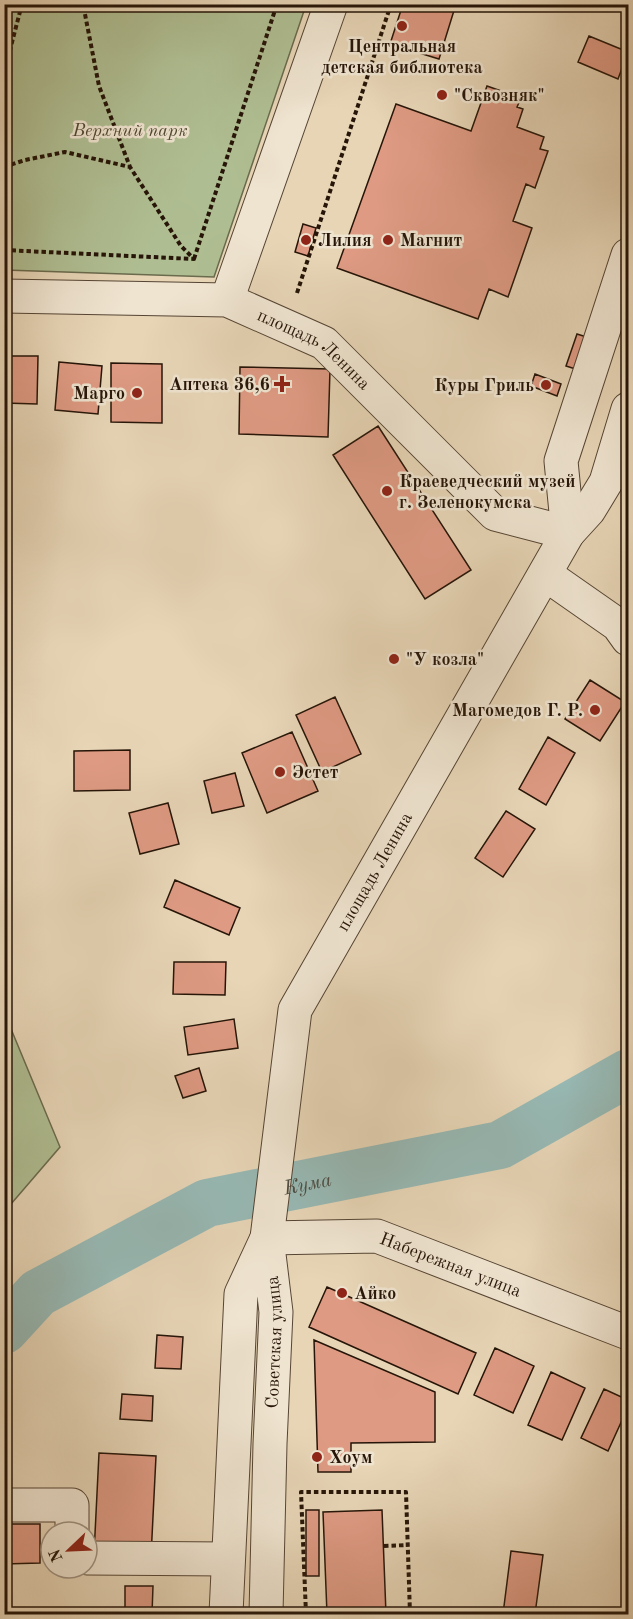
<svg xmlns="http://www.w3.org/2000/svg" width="633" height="1619" viewBox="0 0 633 1619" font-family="'Old Standard TT',serif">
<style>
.green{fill:#afbe92;stroke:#6a6a4d;stroke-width:1.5}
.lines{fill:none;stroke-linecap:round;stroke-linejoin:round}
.river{stroke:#97b8b3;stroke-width:48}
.building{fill:#de9a83;stroke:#261508;stroke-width:1.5}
.minor-casing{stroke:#564534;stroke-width:35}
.path{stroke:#261508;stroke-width:4;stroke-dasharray:4.5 3;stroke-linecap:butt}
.minor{stroke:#efe4d0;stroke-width:33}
.poi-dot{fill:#8f2418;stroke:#efe4d0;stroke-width:2}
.labels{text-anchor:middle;stroke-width:5;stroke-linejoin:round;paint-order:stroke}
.poi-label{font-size:18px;font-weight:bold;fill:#261508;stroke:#efe4d0;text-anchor:start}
.park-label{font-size:18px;font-style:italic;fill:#4f4831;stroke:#efe4d0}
.street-label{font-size:18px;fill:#261508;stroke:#efe4d0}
.water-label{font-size:20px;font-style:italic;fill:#4e4e44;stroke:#efe4d0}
</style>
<rect width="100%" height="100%" fill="#e7d5b6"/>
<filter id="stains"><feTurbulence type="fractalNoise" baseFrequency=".00333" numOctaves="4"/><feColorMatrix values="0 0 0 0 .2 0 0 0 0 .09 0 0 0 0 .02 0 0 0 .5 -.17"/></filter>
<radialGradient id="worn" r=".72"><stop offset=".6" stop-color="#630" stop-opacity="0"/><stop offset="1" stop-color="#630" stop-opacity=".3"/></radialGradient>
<path class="green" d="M 5,4 L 306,5 L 214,277 L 5,270 Z
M 4,1012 L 60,1147 L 5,1211 L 4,1211 Z"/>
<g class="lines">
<path class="river" id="s1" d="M 4,1330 L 38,1293 L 207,1203 L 500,1145 L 628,1073"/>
</g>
<path class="building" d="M 403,4 L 456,4 L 439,59 L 390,44 Z
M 589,36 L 628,52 L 618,79 L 578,62 Z
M 487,86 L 521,98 L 517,107 L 523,109 L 517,127 L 544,137 L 540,149 L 548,151 L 535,188 L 526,184 L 513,221 L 532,228 L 508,297 L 489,289 L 478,319 L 337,268 L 396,104 L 471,131 Z
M 303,224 L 316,228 L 308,256 L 295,252 Z
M 577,334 L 593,339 L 582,371 L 566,366 Z
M 4,356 L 38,356 L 37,404 L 4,403 Z
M 59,362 L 102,366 L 98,414 L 55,410 Z
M 111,363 L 162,364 L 162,423 L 111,422 Z
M 240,367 L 330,369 L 328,437 L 239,434 Z
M 535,374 L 561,384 L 557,396 L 531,386 Z
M 378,426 L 471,570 L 425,599 L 333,455 Z
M 590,680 L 625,702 L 600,741 L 565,719 Z
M 335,697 L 361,754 L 322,772 L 296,715 Z
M 292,732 L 318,791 L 267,813 L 242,753 Z
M 548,737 L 575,753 L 546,805 L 519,789 Z
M 130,750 L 130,790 L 74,791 L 74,751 Z
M 235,773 L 244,806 L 212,813 L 204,781 Z
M 168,803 L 179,844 L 140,854 L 129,813 Z
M 506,811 L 535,829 L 503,877 L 475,858 Z
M 175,880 L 240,908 L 229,935 L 164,907 Z
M 174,962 L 226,962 L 225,995 L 173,994 Z
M 234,1019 L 238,1048 L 188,1055 L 184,1027 Z
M 199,1068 L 206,1091 L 183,1098 L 175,1076 Z
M 327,1287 L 476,1353 L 458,1394 L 309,1327 Z
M 157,1335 L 183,1337 L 181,1369 L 155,1368 Z
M 314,1340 L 435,1392 L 435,1442 L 351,1443 L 351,1472 L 318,1472 Z
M 495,1348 L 534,1366 L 513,1413 L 474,1395 Z
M 551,1372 L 585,1388 L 562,1440 L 528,1425 Z
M 604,1389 L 628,1400 L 628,1407 L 608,1451 L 581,1438 Z
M 122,1394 L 153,1396 L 152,1421 L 120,1419 Z
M 99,1453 L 156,1456 L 151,1557 L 94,1554 Z
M 306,1510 L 319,1510 L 319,1576 L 306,1576 Z
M 382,1510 L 386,1614 L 327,1614 L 323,1512 Z
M 4,1524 L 40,1524 L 40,1563 L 4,1564 Z
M 511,1551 L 543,1555 L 535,1614 L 503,1614 Z
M 125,1586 L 153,1586 L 152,1614 L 125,1614 Z"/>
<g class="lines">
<g class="minor-casing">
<g id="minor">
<path id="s2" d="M 4,296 L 227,300 L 324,343 L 495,514 L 568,533"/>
<path d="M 227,300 L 331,4"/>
<path d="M 568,533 L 561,461 L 628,255"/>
<path d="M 545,574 L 618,625 L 628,639"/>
<path id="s3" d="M 267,1238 L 377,1236 L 628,1333"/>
<path d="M 4,1505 L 72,1505 L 72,1532"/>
<path d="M 87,1558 L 227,1559"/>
<path d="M 226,1614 L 241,1294 L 267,1238"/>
<path id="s4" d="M 266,1614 L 270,1444 L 276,1312 L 267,1238 L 295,1010 L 568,533 L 589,510 L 606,482 L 628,409"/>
</g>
</g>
<path class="path" d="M 288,4 L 300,9
M 4,73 L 22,4
M 4,167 L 25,160 L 65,152 L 130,167 L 99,86 L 83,4
M 4,250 L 194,259 L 181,246 L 130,167
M 194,259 L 277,4
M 297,293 L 391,4
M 384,1546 L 408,1545
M 306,1614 L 301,1492 L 406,1492 L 410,1614"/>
<use href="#minor" class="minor"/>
</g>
<g class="poi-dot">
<circle cx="402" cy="26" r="6"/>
<circle cx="442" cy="95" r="6"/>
<circle cx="306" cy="240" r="6"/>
<circle cx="388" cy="240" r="6"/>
<path d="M279 375h6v6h6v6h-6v6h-6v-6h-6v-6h6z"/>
<circle cx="546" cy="385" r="6"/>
<circle cx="137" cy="393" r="6"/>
<circle cx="387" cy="491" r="6"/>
<circle cx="394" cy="659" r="6"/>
<circle cx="595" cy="710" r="6"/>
<circle cx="280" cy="772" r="6"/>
<circle cx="342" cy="1293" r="6"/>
<circle cx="317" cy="1457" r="6"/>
</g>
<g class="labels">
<g class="poi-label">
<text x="402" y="52" text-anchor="middle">Центральная<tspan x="402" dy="21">детская библиотека</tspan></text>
<text x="454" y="101">"Сквозняк"</text>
<text x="318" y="246">Лилия</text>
<text x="400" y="246">Магнит</text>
<text x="270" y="390" text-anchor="end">Аптека 36,6</text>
<text x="534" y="391" text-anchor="end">Куры Гриль</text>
<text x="125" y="399" text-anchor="end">Марго</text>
<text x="399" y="487">Краеведческий музей<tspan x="399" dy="21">г. Зеленокумска</tspan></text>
<text x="406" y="665">"У козла"</text>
<text x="583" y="716" text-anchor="end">Магомедов Г. Р.</text>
<text x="292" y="778">Эстет</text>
<text x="354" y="1299">Айко</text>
<text x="329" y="1463">Хоум</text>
</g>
<g class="park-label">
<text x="130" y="136">Верхний парк</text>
</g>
<g class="street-label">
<text dy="6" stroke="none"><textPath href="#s2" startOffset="324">площадь Ленина</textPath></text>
<text dy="6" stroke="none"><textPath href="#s4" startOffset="766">площадь Ленина</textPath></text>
<text dy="6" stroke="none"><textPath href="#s3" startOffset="189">Набережная улица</textPath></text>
<text dy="6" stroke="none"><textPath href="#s4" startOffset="272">Советская улица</textPath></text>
</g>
<g class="water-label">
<text dy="7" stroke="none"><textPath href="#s1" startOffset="344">Кума</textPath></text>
</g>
</g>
<rect width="633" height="1619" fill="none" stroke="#e7d5b6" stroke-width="24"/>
<rect x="6" y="6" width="621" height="1607" fill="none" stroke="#261508" stroke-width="3"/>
<rect x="12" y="12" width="609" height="1595" fill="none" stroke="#261508" stroke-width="1.5"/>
<g transform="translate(69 1550) rotate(247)"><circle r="28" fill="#efe4d0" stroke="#9f9180" stroke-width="1.5"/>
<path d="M0-4.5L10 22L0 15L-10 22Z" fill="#8f2418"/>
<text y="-9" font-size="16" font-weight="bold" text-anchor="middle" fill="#261508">N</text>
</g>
<rect width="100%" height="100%" filter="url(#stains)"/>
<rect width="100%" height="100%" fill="url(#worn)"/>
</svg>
